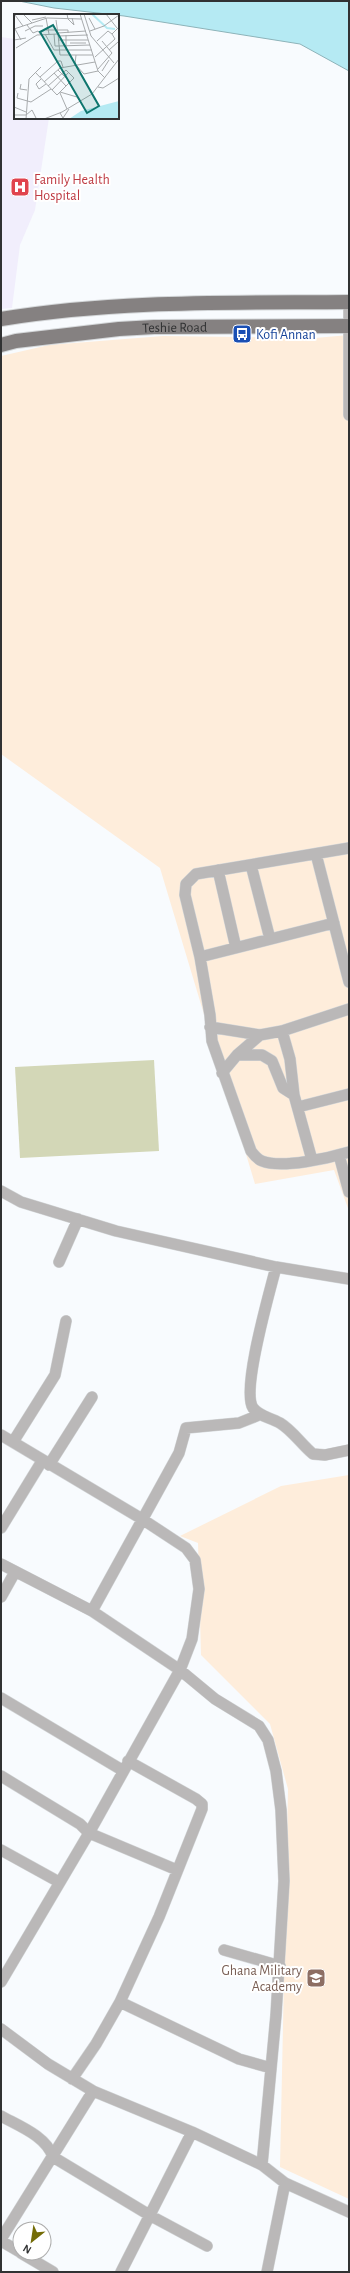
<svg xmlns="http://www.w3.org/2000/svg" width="350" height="2273" viewBox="0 0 350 2273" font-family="'Alegreya Sans',sans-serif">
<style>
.education{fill:#feeddb}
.medical{fill:#f1eefc}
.green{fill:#d3d7b7}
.water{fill:#b5eaf3;stroke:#8db3b9}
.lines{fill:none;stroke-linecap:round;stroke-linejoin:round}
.minor-casing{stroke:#d4d7d9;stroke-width:12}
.major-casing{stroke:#d4d7d9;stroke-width:16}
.minor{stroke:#bab8b8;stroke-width:11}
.major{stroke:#858181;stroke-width:14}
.labels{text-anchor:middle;stroke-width:4;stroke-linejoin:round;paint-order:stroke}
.health-label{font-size:14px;fill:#be3a42;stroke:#fff;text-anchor:start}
.street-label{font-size:14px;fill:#313233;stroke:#fff}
.transit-label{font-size:14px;fill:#164399;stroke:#fff;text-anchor:start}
.education-label{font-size:14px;fill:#785e54;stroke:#fff;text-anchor:end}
.inset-river{fill:none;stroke:#b5eaf3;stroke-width:2}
.inset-road{fill:none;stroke:#a8abad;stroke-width:1}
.view{fill:#0f766e;fill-opacity:0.15;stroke:#0f766e;stroke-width:2}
.inset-edge{fill:none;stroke:#313233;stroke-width:2}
</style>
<rect width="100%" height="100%" fill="#f8fbfe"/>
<path class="education" d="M 349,335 L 349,1211 L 334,1170 L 255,1184 L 160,868 L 1,754 L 1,356 L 49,345 L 163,336 L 315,338 Z
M 349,1475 L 349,2199 L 280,2167 L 288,1789 L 270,1724 L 201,1655 L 198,1543 L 180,1536 L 281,1486 Z"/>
<path class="medical" d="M 1,37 L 15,39 L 15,118 L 49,118 L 35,210 L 20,245 L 12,308 L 1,309 Z"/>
<path class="green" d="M 154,1060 L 159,1151 L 20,1158 L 15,1067 Z"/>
<path class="water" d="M 19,1 L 349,1 L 349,71 L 300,44 L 124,16 L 54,8 Z"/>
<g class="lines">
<g class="minor-casing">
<path id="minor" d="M 349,302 L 349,415
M 349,848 L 196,874 L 186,884 L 185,895 L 200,957 L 210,1015 L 212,1041 L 251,1151 C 254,1155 257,1159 262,1161 C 282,1169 329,1158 349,1152
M 316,854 L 349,982
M 251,865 L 270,939
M 218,870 L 236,948
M 200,957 L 334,923
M 210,1027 L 260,1035
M 282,1031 L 290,1059 L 294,1095 L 312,1160
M 237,1055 L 262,1055 L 272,1061 L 283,1088 L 294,1095
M 222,1073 L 237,1055 L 260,1035 L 282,1031 L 349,1009
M 298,1107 L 349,1094
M 339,1155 L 349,1192
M 1,1191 L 21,1202 L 116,1231 L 276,1267 L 349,1279
M 59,1262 L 78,1219
M 276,1267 C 270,1291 241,1390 253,1408 C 260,1417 270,1417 280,1423 C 293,1431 301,1444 313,1454 L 325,1455 L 349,1450
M 1,1435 L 142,1519 L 186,1548 L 195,1560 L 199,1589 L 192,1639 L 180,1670 L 89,1833 L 1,1982
M 13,1442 L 55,1375 L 66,1321
M 49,1465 L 92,1397
M 1,1528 L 42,1461
M 1,1564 L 92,1611 L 180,1670 L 215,1699 L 259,1726 L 268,1740 L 276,1771 L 281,1810 L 284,1881 L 276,2015 L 262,2165
M 1,1597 L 15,1572
M 92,1611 L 179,1453 L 186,1428 L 239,1423 L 259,1415
M 1,1698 L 122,1770
M 1,1776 L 80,1824 L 89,1833 L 177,1870
M 1,1850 L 59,1882
M 224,1950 L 280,1966
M 120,2002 L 239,2059 L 271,2068
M 1,2029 L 48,2064 L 93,2091 L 192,2132 L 262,2165 L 285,2183 L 349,2212
M 72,2079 L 96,2044 L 120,2002 L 159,1917 L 202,1809 L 202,1804 L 196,1799 L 128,1761
M 1,2116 C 19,2126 46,2136 53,2157 L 151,2216 L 207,2246
M 1,2239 L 93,2091
M 1,2241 L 20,2252
M 21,2253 L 53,2272
M 121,2272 L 192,2132
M 267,2272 L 285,2183"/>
</g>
<g class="major-casing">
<g id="major">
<path d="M 1,319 C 117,300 232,303 349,302"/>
<path id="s1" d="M 1,345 L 16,341 L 119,329 L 154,327 L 349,326"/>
</g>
</g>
<use href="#minor" class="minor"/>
<use href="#major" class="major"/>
</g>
<defs>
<g id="hospital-square" transform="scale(1)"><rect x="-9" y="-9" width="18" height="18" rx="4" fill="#e0444e" stroke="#fff"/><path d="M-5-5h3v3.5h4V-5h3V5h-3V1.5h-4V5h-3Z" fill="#fff"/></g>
<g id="bus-square" transform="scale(1)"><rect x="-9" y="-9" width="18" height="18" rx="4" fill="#1a4fb4" stroke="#fff"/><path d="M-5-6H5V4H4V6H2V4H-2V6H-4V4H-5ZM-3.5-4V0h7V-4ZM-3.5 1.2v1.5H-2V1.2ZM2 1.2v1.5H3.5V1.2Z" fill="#fff"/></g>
<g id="school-square" transform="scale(1)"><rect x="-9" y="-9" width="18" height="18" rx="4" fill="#8d6e63" stroke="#fff"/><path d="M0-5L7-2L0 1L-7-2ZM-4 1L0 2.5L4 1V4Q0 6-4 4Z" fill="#fff"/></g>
</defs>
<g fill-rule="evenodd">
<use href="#hospital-square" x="20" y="187"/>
<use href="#bus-square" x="242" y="334"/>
<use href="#school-square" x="316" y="1978"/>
</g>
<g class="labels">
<g class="health-label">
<text x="34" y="184">Family Health<tspan x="34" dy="16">Hospital</tspan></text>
</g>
<g class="street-label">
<text dy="5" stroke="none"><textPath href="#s1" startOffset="175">Teshie Road</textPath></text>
</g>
<g class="transit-label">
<text x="256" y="339">Kofi Annan</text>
</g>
<g class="education-label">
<text x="302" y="1975">Ghana Military<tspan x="302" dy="16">Academy</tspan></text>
</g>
</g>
<g transform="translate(14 14)">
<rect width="105" height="105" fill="#f8fbfe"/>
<path d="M 105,87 L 105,105 L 55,105 L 67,97 Z" fill="#b5eaf3"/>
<path class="inset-river" d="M 78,0 L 93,14 L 101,15"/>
<path class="inset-road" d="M 9,0 L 18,9M 53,0 L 54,5 L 60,11 L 58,4M 66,0 L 84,57 L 91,64M 70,0 L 77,22 L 100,49M 92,0 L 103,14M 1,1 L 9,12M 32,4 L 35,20M 75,4 L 81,15M 18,6 L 32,3M 13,11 L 19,19 L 24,17 L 27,21M 0,15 L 33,4 L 68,5M 1,15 L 7,26M 32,16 L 54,16 L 54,19M 11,17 L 21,12 L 29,12M 76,17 L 90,12 L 105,1M 44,19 L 72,17M 31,20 L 40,36 L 78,36M 40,20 L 41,32 L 44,32M 44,20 L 46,41 L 79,41M 52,21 L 52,36M 44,22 L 74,21M 0,26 L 12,24M 44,26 L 74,26M 83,27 L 94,17 L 98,20M 56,29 L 72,29M 44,32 L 76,31M 2,34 L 23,21 L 44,20 L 42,6M 95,36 L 104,28M 62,41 L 61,50 L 70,60 L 84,57M 81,43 L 101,25 L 98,20 L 105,13M 84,55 L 98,39 L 88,27M 44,56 L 56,68M 88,57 L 95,46M 21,58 L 43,81 L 52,72 L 40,59M 26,63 L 44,47 L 47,47 L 49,53M 27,65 L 22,70 L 25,75 L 32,70M 30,68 L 46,54 L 81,48M 7,70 L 6,75 L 13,76M 34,72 L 52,56 L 60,64 L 52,72M 84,73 L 89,74 L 105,64M 38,76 L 55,58M 46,78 L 63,83 L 66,87M 4,79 L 3,84 L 17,88 L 37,75M 46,79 L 53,95M 0,93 L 12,98M 46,99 L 49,104 L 55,95M 1,101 L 12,101 L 18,96 L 22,104M 12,105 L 15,65 L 27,53M 30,105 L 48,98 L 78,80 L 105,45"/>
<path class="view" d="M 39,11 L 85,92 L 73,99 L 26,18 Z"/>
<rect width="105" height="105" class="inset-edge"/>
</g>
<rect width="350" height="2273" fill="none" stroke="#313233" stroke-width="4"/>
<g transform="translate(32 2241) rotate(210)"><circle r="19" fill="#ffffff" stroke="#adadad"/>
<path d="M0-3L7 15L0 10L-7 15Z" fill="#746c07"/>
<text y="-6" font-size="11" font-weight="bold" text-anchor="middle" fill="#313233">N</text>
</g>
</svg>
